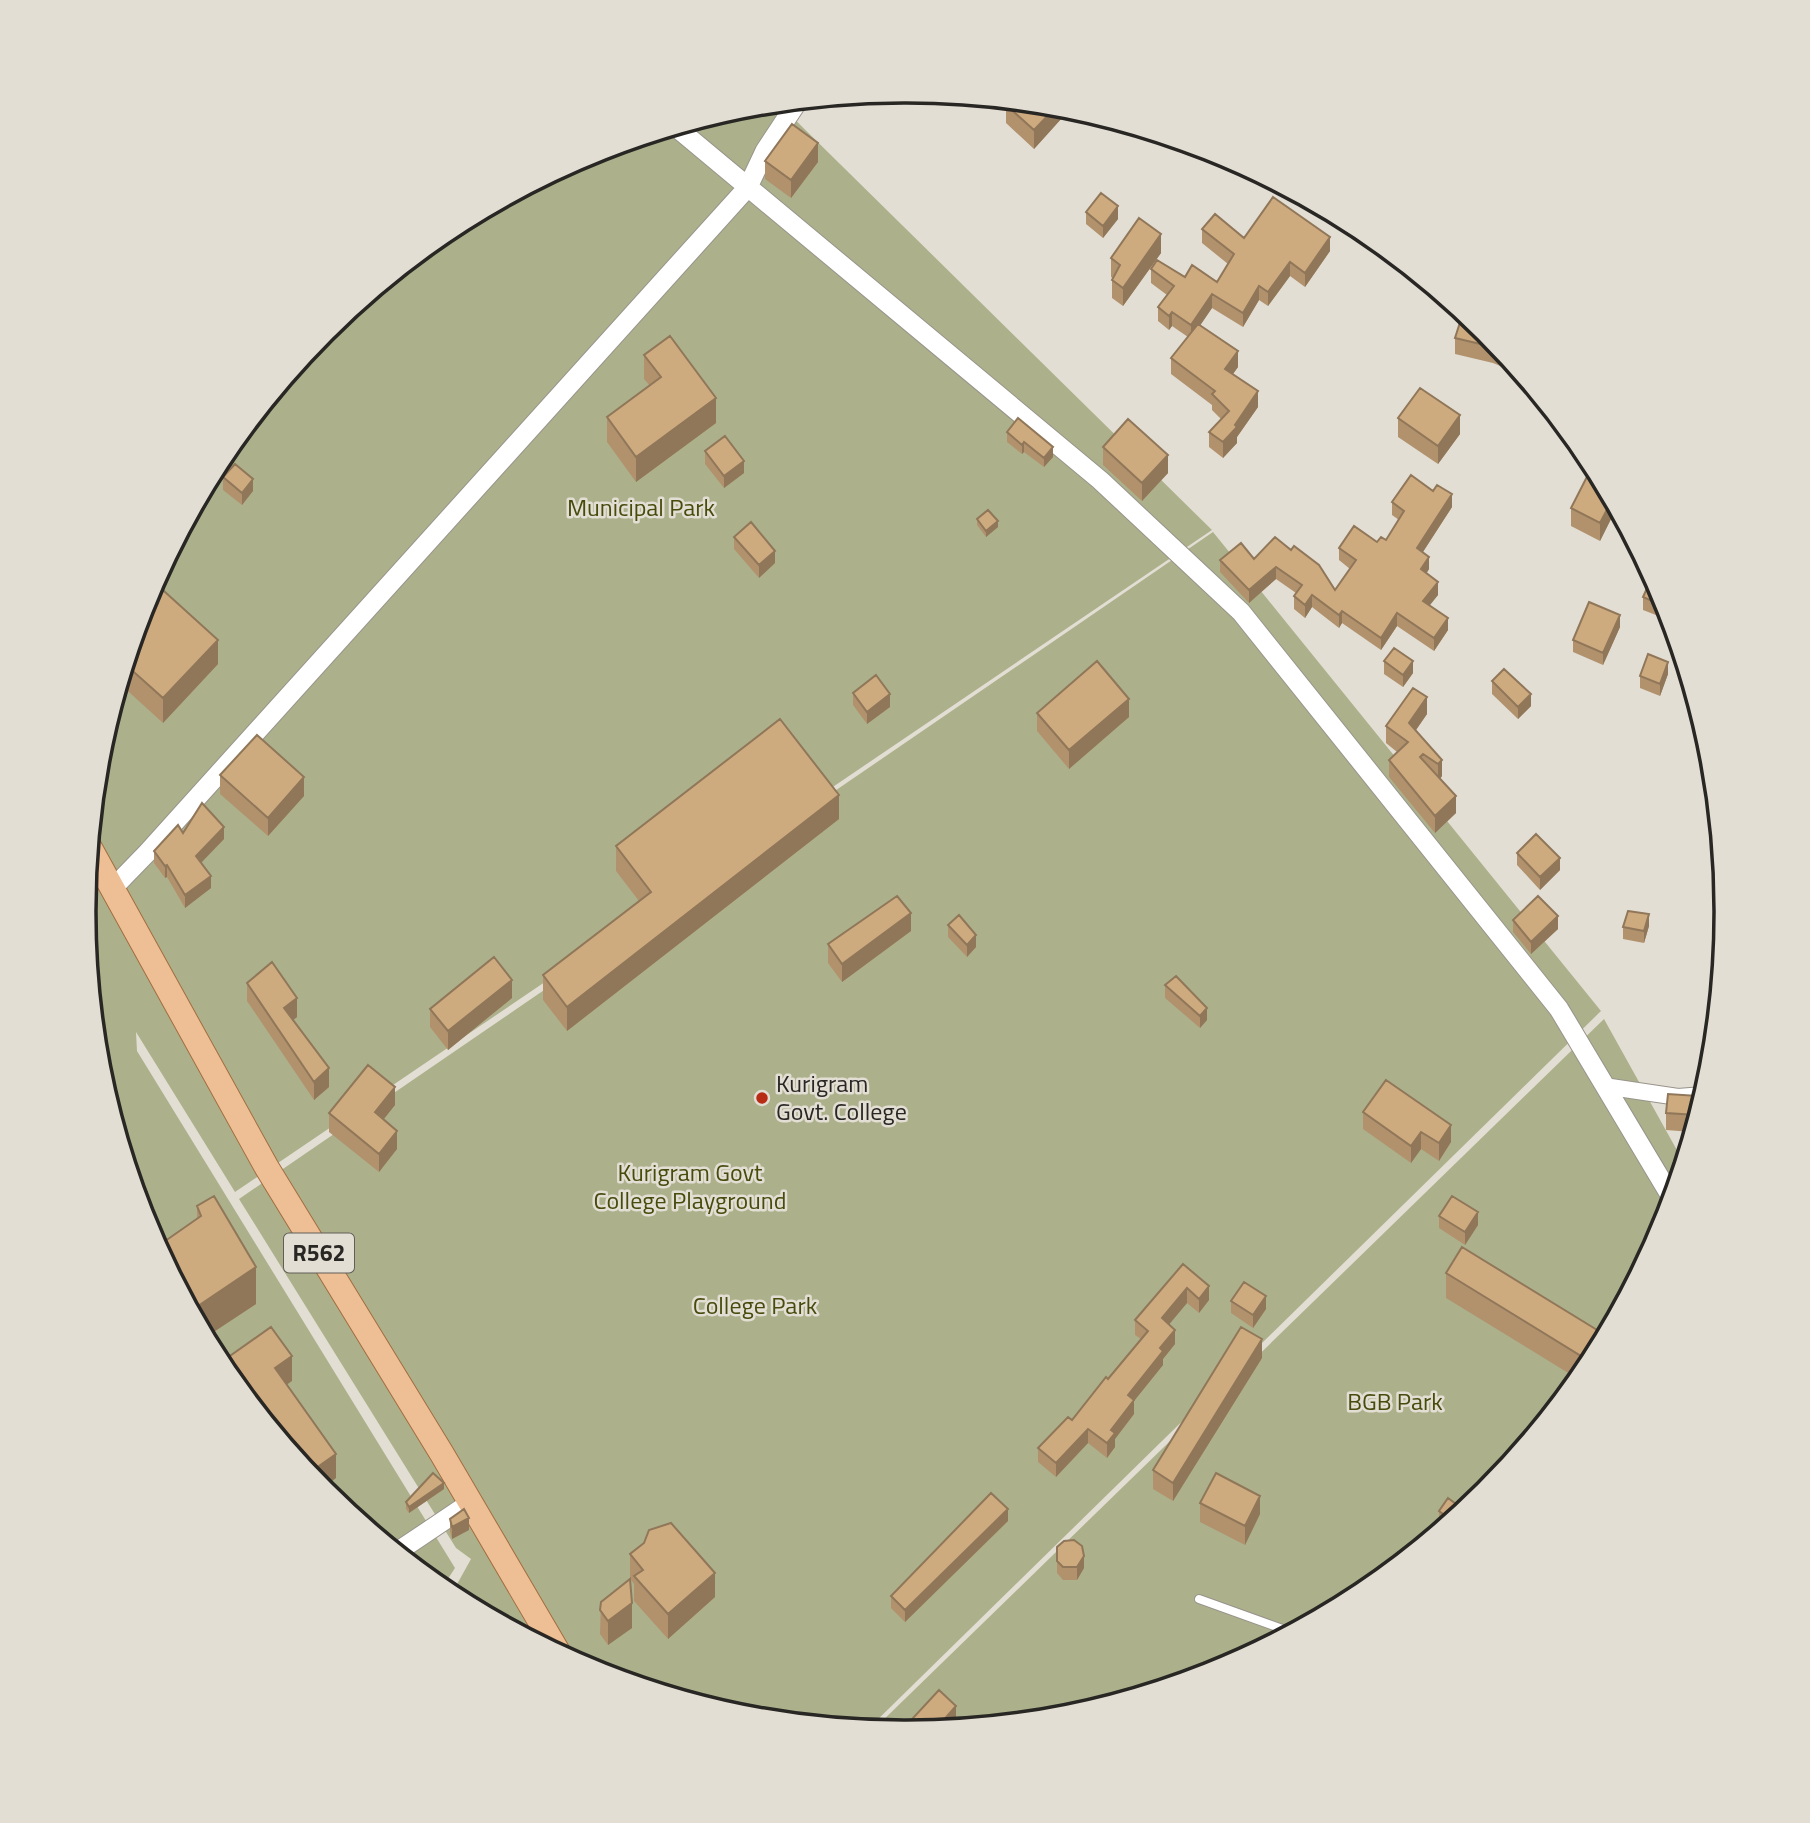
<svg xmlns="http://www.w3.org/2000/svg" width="1810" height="1823" viewBox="0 0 1810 1823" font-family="'Titillium Web',sans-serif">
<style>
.green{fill:#acb18c}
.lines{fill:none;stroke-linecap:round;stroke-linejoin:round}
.service-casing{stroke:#99948b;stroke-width:10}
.minor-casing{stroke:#99948b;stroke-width:18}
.tertiary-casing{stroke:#99948b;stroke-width:21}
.primary-casing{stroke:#a26d3f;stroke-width:26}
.service{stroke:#fff;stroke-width:8}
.minor{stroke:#fff;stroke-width:16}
.tertiary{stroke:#fff;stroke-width:19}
.primary{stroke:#eebe94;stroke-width:24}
.wall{fill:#b1926d}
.shaded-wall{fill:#907759}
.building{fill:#ceaa7f;stroke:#907759;stroke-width:2}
.poi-dot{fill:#b82b15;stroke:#e3ded4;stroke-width:2.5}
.labels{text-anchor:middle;stroke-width:5;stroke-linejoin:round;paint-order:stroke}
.shield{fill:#e3ded4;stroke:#615e59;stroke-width:2}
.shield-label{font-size:23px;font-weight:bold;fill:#292724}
.park-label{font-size:24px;fill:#474b0c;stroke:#e3ded4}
.poi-label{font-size:24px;fill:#292724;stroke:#e3ded4;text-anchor:start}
.rim{fill:none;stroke:#292724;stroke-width:3.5}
</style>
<rect width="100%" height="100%" fill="#e3ded4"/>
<path class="green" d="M 778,103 L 1212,530 L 235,1192 L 136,1032 L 137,1051 L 455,1568 L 442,1588 L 324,1492 L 222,1367 L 146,1225 L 100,1071 L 84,911 L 100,751 L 147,597 L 223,455 L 325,331 L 449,229 L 591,153 L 745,106 Z
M 1213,532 L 1601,1011 L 868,1729 L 744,1717 L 590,1670 L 451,1595 L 471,1559 L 456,1548 L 239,1199 Z
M 1604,1019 L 1683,1161 L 1663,1226 L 1587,1368 L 1485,1492 L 1361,1594 L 1219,1670 L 1065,1717 L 905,1732 L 874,1729 Z"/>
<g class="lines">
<g class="service-casing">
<path id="service" d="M 1199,1599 L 1291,1632"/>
</g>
<g class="minor-casing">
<path id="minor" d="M 1604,1086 L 1678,1097 L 1703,1095"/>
</g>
<g class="tertiary-casing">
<path id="tertiary" d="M 676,127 L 1100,480 L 1241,612 L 1559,1009 L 1672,1198
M 113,888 L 147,853 L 748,187 L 765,151 L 798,101
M 397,1552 L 470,1503"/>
</g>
<g class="primary-casing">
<path id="primary" d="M 90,848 L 267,1168 L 442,1454 L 558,1652"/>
</g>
<use href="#service" class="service"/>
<use href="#minor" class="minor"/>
<use href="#tertiary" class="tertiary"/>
<use href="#primary" class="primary"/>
</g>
<path class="wall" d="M 1006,105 L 1066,106 L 1071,108 L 1034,149 L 1006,123 Z
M 765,161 L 818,162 L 791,198 L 765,179 Z
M 1086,212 L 1118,219 L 1103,238 L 1086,224 Z
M 1202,229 L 1244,238 L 1330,251 L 1305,287 L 1290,276 L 1268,306 L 1259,300 L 1243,327 L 1212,308 L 1200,325 L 1238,367 L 1233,374 L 1258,407 L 1237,437 L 1237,443 L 1223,458 L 1209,447 L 1209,432 L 1221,419 L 1212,410 L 1212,405 L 1171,374 L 1171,358 L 1188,337 L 1172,326 L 1169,330 L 1158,321 L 1158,307 L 1167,295 L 1151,283 L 1151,269 L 1185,277 L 1217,282 L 1228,264 L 1202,243 Z
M 1161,253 L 1123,306 L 1112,298 L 1112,280 L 1113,278 L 1111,277 L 1111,258 Z
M 1486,331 L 1522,375 L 1493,363 L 1455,354 L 1455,338 Z
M 644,355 L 716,423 L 636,482 L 607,442 L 607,417 L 650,386 L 644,379 Z
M 1398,418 L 1460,434 L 1438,464 L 1398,437 Z
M 1007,432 L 1053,457 L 1044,467 L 1024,452 L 1022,454 L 1007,442 Z
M 1103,447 L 1168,473 L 1142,501 L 1103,465 Z
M 705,451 L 744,473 L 724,488 L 705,464 Z
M 1593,465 L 1616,509 L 1600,541 L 1571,526 L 1571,508 Z
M 223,477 L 253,491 L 242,505 L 223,490 Z
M 1392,502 L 1452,507 L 1423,552 L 1429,569 L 1426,574 L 1438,595 L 1429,605 L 1448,630 L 1434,651 L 1397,626 L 1381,650 L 1342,623 L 1339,628 L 1312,607 L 1305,618 L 1294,609 L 1294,596 L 1296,593 L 1276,579 L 1249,603 L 1220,572 L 1220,560 L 1254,559 L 1335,590 L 1350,569 L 1339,560 L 1339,548 L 1386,540 L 1399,520 L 1392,515 Z
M 977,519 L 998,527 L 986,537 L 977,525 Z
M 734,537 L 775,563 L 759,578 L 734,549 Z
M 147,597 L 218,664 L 163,723 L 120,684 Z
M 1643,597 L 1664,598 L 1666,606 L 1661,617 L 1643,610 Z
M 1620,627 L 1603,665 L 1573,652 L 1573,640 Z
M 1384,661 L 1413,673 L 1403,687 L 1384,674 Z
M 1668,674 L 1660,696 L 1640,688 L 1640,676 Z
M 1492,681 L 1531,706 L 1518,719 L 1492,694 Z
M 853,693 L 890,707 L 867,724 L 853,705 Z
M 1037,713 L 1129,717 L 1069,769 L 1037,731 Z
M 1427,714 L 1416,730 L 1442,760 L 1442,776 L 1440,779 L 1456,813 L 1435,833 L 1389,777 L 1389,760 L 1397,752 L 1386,743 L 1386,726 Z
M 220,775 L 304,796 L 268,836 L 220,794 Z
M 839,819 L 567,1031 L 543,1000 L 543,975 L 639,901 L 616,871 L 616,846 Z
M 183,833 L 224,839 L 201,863 L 211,888 L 185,908 L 167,877 L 165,878 L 154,863 L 154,851 Z
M 1517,853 L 1560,870 L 1540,890 L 1517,865 Z
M 1513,920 L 1558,929 L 1531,954 L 1513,932 Z
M 948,925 L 976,947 L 967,957 L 948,937 Z
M 1649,926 L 1644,943 L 1623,939 L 1623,927 Z
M 911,931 L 842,982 L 828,963 L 828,944 Z
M 247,983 L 297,1017 L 293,1020 L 329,1087 L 314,1100 L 247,1001 Z
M 1165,985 L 1207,1020 L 1200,1028 L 1165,998 Z
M 512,998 L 448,1050 L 430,1027 L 430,1009 Z
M 1705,1088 L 1692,1132 L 1666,1130 L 1666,1113 L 1698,1096 Z
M 395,1105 L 384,1119 L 397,1149 L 379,1172 L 329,1132 L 329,1113 Z
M 1363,1112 L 1451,1142 L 1439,1161 L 1421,1149 L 1411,1163 L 1363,1129 Z
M 197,1206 L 256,1304 L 206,1337 L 158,1246 L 197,1219 Z
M 1439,1216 L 1478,1225 L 1465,1245 L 1439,1228 Z
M 1183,1264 L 1209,1300 L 1199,1313 L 1187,1303 L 1169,1324 L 1175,1344 L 1163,1359 L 1163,1365 L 1134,1401 L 1134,1414 L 1115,1439 L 1115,1447 L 1107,1458 L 1088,1443 L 1056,1477 L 1038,1462 L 1038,1448 L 1072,1420 L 1141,1339 L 1135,1335 L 1135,1320 Z
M 1446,1273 L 1602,1341 L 1587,1368 L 1578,1379 L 1446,1298 Z
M 1231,1301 L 1266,1309 L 1253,1328 L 1231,1313 Z
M 1262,1358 L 1173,1501 L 1153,1489 L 1153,1470 Z
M 444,1489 L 409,1513 L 406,1509 L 406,1502 Z
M 1200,1503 L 1260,1514 L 1245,1545 L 1200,1522 Z
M 1464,1510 L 1443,1527 L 1439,1523 L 1439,1511 Z
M 450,1519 L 469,1530 L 452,1539 L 450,1531 Z
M 1008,1521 L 905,1622 L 891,1608 L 891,1596 Z
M 1057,1547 L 1084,1568 L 1077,1580 L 1063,1580 L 1057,1573 Z
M 630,1554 L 715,1597 L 668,1639 L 634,1601 L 634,1584 L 630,1578 Z
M 601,1602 L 632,1628 L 608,1645 L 600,1634 Z"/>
<path class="shaded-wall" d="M 1057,106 L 1071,108 L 1034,149 L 1034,130 Z
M 818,143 L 818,162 L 791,198 L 791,180 Z
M 1118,206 L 1118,219 L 1103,238 L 1103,226 Z
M 1161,234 L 1161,253 L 1123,306 L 1123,288 Z
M 1330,237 L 1330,251 L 1305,287 L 1305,273 Z
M 1290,262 L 1290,276 L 1268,306 L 1268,292 Z
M 1259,286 L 1259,300 L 1243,327 L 1243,313 Z
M 1212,294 L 1212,308 L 1191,339 L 1191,325 Z
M 1172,312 L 1172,326 L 1169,330 L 1169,316 Z
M 1238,351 L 1238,367 L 1225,385 L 1225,369 Z
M 1258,391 L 1258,407 L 1237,437 L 1237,443 L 1223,458 L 1223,442 Z
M 716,398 L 716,423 L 636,482 L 636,457 Z
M 1460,415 L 1460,434 L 1438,464 L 1438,446 Z
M 1024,442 L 1024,452 L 1022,454 L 1022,445 Z
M 1053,447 L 1053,457 L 1044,467 L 1044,458 Z
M 1168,455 L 1168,473 L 1142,501 L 1142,483 Z
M 744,461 L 744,473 L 724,488 L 724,476 Z
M 253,479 L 253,491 L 242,505 L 242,493 Z
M 1452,494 L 1452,507 L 1417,561 L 1417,548 Z
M 1612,500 L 1616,509 L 1600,541 L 1600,523 Z
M 998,521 L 998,527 L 986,537 L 986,531 Z
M 775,551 L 775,563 L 759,578 L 759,565 Z
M 1429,557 L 1429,569 L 1421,582 L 1421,569 Z
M 1276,567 L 1276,579 L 1249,603 L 1249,590 Z
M 1438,582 L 1438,595 L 1423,614 L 1423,601 Z
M 1312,595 L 1312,607 L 1305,618 L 1305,605 Z
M 1664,598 L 1666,606 L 1661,617 L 1661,605 Z
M 1342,611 L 1342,623 L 1339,628 L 1339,615 Z
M 1397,613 L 1397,626 L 1381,650 L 1381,638 Z
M 1620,615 L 1620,627 L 1603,665 L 1603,653 Z
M 1448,618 L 1448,630 L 1434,651 L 1434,638 Z
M 218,640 L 218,664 L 163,723 L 163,698 Z
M 1413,661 L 1413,673 L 1403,687 L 1403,675 Z
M 1668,662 L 1668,674 L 1660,696 L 1660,684 Z
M 890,694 L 890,707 L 867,724 L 867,712 Z
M 1531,694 L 1531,706 L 1518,719 L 1518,707 Z
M 1427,697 L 1427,714 L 1409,740 L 1409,723 Z
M 1129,699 L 1129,717 L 1069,769 L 1069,750 Z
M 1442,760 L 1442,776 L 1438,781 L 1438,764 Z
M 304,777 L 304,796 L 268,836 L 268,818 Z
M 839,795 L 839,819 L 567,1031 L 567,1007 Z
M 1456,796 L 1456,813 L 1435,833 L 1435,816 Z
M 224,827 L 224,839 L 196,868 L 196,856 Z
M 1560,858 L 1560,870 L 1540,890 L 1540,877 Z
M 167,865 L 167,877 L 165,878 L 165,866 Z
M 211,876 L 211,888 L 185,908 L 185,895 Z
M 911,913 L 911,931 L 842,982 L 842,964 Z
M 1649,914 L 1649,926 L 1644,943 L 1644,931 Z
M 1558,916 L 1558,929 L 1531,954 L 1531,942 Z
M 976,935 L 976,947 L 967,957 L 967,945 Z
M 512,980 L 512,998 L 448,1050 L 448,1031 Z
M 297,998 L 297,1017 L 284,1027 L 284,1008 Z
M 1207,1008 L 1207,1020 L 1200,1028 L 1200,1016 Z
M 329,1068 L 329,1087 L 314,1100 L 314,1082 Z
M 395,1087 L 395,1105 L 375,1130 L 375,1112 Z
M 1451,1125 L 1451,1142 L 1439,1161 L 1439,1143 Z
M 397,1131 L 397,1149 L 379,1172 L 379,1154 Z
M 1421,1132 L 1421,1149 L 1411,1163 L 1411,1146 Z
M 1478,1212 L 1478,1225 L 1465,1245 L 1465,1232 Z
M 256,1267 L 256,1304 L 206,1337 L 192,1310 Z
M 1209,1286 L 1209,1300 L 1199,1313 L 1199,1299 Z
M 1187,1288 L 1187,1303 L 1162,1333 L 1162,1318 Z
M 1266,1296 L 1266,1309 L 1253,1328 L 1253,1315 Z
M 1175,1330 L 1175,1344 L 1163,1359 L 1163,1365 L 1134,1401 L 1134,1414 L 1115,1439 L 1115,1447 L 1107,1458 L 1107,1443 L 1111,1430 L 1128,1395 L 1160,1348 Z
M 1602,1333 L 1602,1341 L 1586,1370 L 1586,1359 Z
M 1262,1339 L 1262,1358 L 1173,1501 L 1173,1483 Z
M 292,1356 L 292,1381 L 275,1393 L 275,1368 Z
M 1088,1429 L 1088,1443 L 1056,1477 L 1056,1463 Z
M 336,1454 L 336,1478 L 322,1489 L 309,1473 Z
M 444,1483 L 444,1489 L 409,1513 L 409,1507 Z
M 1260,1496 L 1260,1514 L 1245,1545 L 1245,1526 Z
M 1008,1509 L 1008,1521 L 905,1622 L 905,1610 Z
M 469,1518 L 469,1530 L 452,1539 L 452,1527 Z
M 1084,1556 L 1084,1568 L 1077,1580 L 1077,1567 Z
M 715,1573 L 715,1597 L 668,1639 L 668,1614 Z
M 632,1603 L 632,1628 L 608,1645 L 608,1621 Z
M 956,1706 L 956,1725 L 954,1728 L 935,1730 Z"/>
<path class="building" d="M 1009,101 L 1057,106 L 1034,130 L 1006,105 Z
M 792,124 L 818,143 L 791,180 L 765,161 Z
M 1101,193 L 1118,206 L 1103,226 L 1086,212 Z
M 1273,197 L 1330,237 L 1305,273 L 1290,262 L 1268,292 L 1259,286 L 1243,313 L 1212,294 L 1191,325 L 1172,312 L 1169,316 L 1158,307 L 1174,286 L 1151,269 L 1157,260 L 1185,277 L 1192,265 L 1217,282 L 1234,254 L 1202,229 L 1215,214 L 1244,238 Z
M 1139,218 L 1161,234 L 1123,288 L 1112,280 L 1120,265 L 1111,258 Z
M 1463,313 L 1486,331 L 1502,351 L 1493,347 L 1455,338 Z
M 1198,324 L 1238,351 L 1225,369 L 1258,391 L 1235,425 L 1237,427 L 1223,442 L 1209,432 L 1229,411 L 1212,394 L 1215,391 L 1171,358 Z
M 670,336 L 716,398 L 636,457 L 607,417 L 661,377 L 644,355 Z
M 1420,388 L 1460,415 L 1438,446 L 1398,418 Z
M 1018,418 L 1053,447 L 1044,458 L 1024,442 L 1022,445 L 1007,432 Z
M 1128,419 L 1168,455 L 1142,483 L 1103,447 Z
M 725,436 L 744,461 L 724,476 L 705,451 Z
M 235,464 L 253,479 L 242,493 L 223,477 Z
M 1593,465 L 1612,500 L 1600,523 L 1571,508 Z
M 1411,475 L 1433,491 L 1437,485 L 1452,494 L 1417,548 L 1429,557 L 1421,569 L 1438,582 L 1423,601 L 1448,618 L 1434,638 L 1397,613 L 1381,638 L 1342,611 L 1339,615 L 1312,595 L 1305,605 L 1294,596 L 1302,585 L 1276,567 L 1249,590 L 1220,560 L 1241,543 L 1254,559 L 1275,537 L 1291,550 L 1294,546 L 1319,565 L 1335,590 L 1356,560 L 1339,548 L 1354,526 L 1377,542 L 1381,537 L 1386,540 L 1404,511 L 1392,502 Z
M 988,510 L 998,521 L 986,531 L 977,519 Z
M 751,522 L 775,551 L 759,565 L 734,537 Z
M 1652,577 L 1664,598 L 1661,605 L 1643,597 Z
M 154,582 L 218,640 L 163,698 L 126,665 L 147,597 Z
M 1589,602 L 1620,615 L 1603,653 L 1573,640 Z
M 1394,648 L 1413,661 L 1403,675 L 1384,661 Z
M 1648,654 L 1668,662 L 1660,684 L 1640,676 Z
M 1097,661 L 1129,699 L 1069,750 L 1037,713 Z
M 1504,669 L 1531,694 L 1518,707 L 1492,681 Z
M 876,675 L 890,694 L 867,712 L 853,693 Z
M 1413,688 L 1427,697 L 1409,723 L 1442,760 L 1438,764 L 1423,754 L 1420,757 L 1456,796 L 1435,816 L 1389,760 L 1408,742 L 1386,726 Z
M 780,719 L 839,795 L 567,1007 L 543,975 L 651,892 L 616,846 Z
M 257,735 L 304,777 L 268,818 L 220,775 Z
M 202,803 L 224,827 L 196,856 L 211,876 L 185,895 L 167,865 L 165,866 L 154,851 L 178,825 L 183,833 Z
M 1536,834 L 1560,858 L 1540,877 L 1517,853 Z
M 897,896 L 911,913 L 842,964 L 828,944 Z
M 1538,896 L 1558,916 L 1531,942 L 1513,920 Z
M 1628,911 L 1649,914 L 1644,931 L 1623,927 Z
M 959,915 L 976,935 L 967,945 L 948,925 Z
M 494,957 L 512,980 L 448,1031 L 430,1009 Z
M 272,962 L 297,998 L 284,1008 L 329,1068 L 314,1082 L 247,983 Z
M 1176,976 L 1207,1008 L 1200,1016 L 1165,985 Z
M 368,1065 L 395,1087 L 375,1112 L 397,1131 L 379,1154 L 329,1113 Z
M 1386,1080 L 1451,1125 L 1439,1143 L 1421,1132 L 1411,1146 L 1363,1112 Z
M 1705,1088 L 1697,1115 L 1666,1113 L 1668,1094 L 1698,1096 L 1698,1089 Z
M 214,1196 L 256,1267 L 192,1310 L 158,1246 L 201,1216 L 197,1206 Z
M 1452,1196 L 1478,1212 L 1465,1232 L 1439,1216 Z
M 1462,1247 L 1602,1333 L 1586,1359 L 1446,1273 Z
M 1183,1264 L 1209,1286 L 1199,1299 L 1187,1288 L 1162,1318 L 1175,1330 L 1160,1348 L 1163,1351 L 1128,1395 L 1134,1400 L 1111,1430 L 1115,1433 L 1107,1443 L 1088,1429 L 1056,1463 L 1038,1448 L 1068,1417 L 1072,1420 L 1106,1377 L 1108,1379 L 1148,1331 L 1135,1320 Z
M 1244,1282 L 1266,1296 L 1253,1315 L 1231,1301 Z
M 271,1327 L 292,1356 L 275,1368 L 336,1454 L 309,1473 L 220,1363 Z
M 1241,1327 L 1262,1339 L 1173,1483 L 1153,1470 Z
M 433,1473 L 444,1483 L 409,1507 L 406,1502 Z
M 1216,1473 L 1260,1496 L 1245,1526 L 1200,1503 Z
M 991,1493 L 1008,1509 L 905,1610 L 891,1596 Z
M 1448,1498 L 1464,1510 L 1451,1520 L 1439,1511 Z
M 464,1509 L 469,1518 L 452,1527 L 450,1519 Z
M 671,1523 L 715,1573 L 668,1614 L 634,1576 L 643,1570 L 630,1554 L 644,1543 L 649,1530 Z
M 1074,1540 L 1082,1546 L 1084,1556 L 1077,1567 L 1063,1567 L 1057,1561 L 1057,1547 L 1064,1541 Z
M 433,1579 L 449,1594 L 431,1580 Z
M 630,1579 L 632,1603 L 608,1621 L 600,1610 L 601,1602 Z
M 939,1690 L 956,1706 L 935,1730 L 900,1732 Z"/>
<circle class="poi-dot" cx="762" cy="1098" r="7"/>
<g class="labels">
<rect class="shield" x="284" y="1233.5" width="70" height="39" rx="5"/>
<g class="shield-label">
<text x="319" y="1261">R562</text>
</g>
<g class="park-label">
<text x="641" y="516">Municipal Park</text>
<text x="690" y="1181">Kurigram Govt<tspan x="690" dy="28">College Playground</tspan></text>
<text x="755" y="1314">College Park</text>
<text x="1395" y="1410">BGB Park</text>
</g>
<g class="poi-label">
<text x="776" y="1092">Kurigram<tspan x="776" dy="28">Govt. College</tspan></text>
</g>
</g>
<path d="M0 0H1810V1823H0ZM904 103H906A808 808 0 0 1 1714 911V912A808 808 0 0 1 906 1720H904A808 808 0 0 1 96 912V911A808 808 0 0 1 904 103Z" fill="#e3ded4" fill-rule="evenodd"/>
<path class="rim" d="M904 103H906A808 808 0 0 1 1714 911V912A808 808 0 0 1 906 1720H904A808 808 0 0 1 96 912V911A808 808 0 0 1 904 103Z"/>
</svg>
